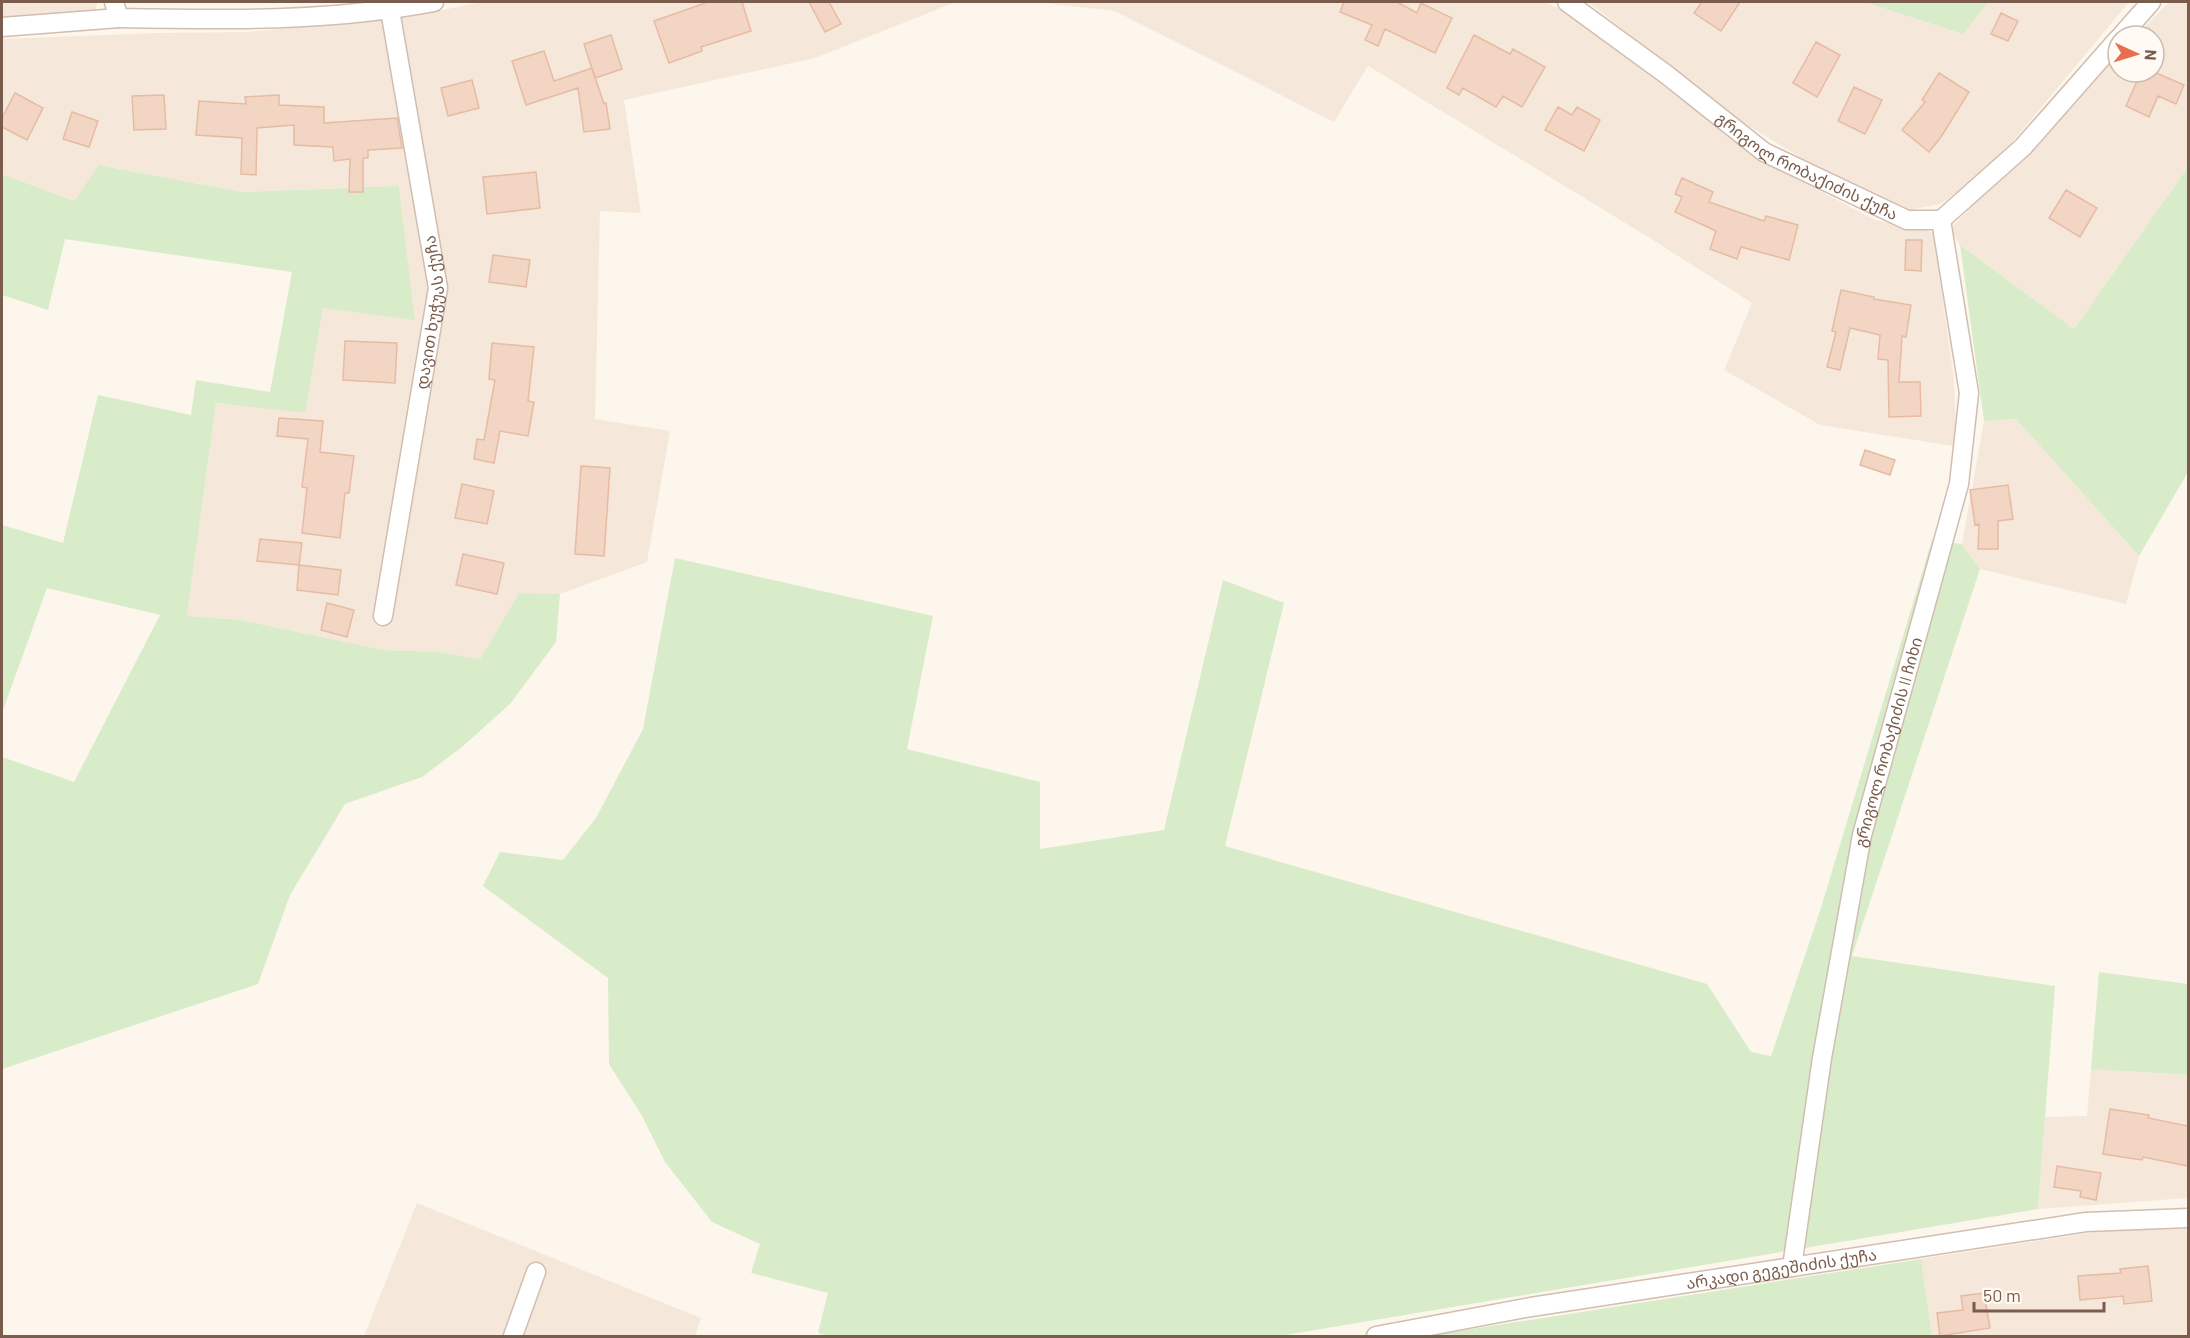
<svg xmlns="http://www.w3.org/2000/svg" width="2190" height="1338" viewBox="0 0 2190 1338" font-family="Barlow,'Noto Sans Georgian',sans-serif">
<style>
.residential{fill:#f5e8da}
.green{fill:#d8ecc9}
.building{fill:#f3d5c3;stroke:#e6bba3;stroke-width:1.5}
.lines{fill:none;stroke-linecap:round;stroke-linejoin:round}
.minor-casing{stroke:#d1beb0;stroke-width:21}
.minor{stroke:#fff;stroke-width:18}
.labels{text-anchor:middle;stroke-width:4.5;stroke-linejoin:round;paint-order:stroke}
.street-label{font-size:16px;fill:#7a5c4d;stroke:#fffaf3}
</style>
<rect width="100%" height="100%" fill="#fdf6ec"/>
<path class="residential" d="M 2,2 L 97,2 L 96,12 L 2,18 Z
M 481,2 L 956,2 L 815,58 L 624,100 L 641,213 L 600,211 L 595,419 L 670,431 L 647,562 L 560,594 L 519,593 L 480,659 L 439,652 L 384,650 L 241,620 L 187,616 L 216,403 L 304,413 L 323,308 L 415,319 L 399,186 L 242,192 L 100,165 L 74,201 L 2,174 L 2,39 L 157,33 L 247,32 L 409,17 Z
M 1036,2 L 1543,2 L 1561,9 L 1763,161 L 1875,220 L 1933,232 L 1953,372 L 1956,420 L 1953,446 L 1820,425 L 1724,370 L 1752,303 L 1653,240 L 1368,66 L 1334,122 L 1115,11 Z
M 1588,2 L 1864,2 L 1963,34 L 1989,2 L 2129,2 L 1989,170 L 1940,204 L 1904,211 L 1818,168 L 1734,117 Z
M 2169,2 L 2188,2 L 2188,167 L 2074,329 L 1960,245 L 1950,229 L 2118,55 L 2118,72 L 2154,72 L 2154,36 L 2136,36 Z
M 2016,419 L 2139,556 L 2126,604 L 1980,569 L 1962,544 L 1984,421 Z
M 2091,1069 L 2188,1075 L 2188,1198 L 2038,1209 L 2045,1117 L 2087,1116 Z
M 417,1203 L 701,1318 L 695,1336 L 364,1336 Z
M 2188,1229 L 2188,1336 L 1932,1336 L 1921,1259 L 2109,1230 Z"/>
<path class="green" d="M 1864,2 L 1989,2 L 1963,34 Z
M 99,165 L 242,192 L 399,186 L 415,320 L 323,308 L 305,413 L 216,403 L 187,616 L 241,620 L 384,650 L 439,652 L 480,659 L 519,593 L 560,594 L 556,642 L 510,704 L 462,747 L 422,777 L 345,804 L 290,895 L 258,984 L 2,1069 L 2,757 L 74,782 L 160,615 L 47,588 L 2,713 L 2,525 L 63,543 L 98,395 L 191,415 L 196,380 L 270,392 L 292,272 L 65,239 L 48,310 L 2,295 L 2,174 L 74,201 Z
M 2188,167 L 2188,472 L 2139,556 L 2016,419 L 1984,421 L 1960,245 L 2074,329 Z
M 1932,540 L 1962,544 L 1980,569 L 1852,956 L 2055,986 L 2038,1209 L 1279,1336 L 828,1336 L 818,1333 L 828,1293 L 751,1273 L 760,1244 L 712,1222 L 665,1162 L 642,1116 L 609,1064 L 608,978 L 483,886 L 500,852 L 563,860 L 596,818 L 643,729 L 675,558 L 933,616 L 907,749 L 1040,782 L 1040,849 L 1164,830 L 1223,580 L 1284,603 L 1225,846 L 1707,984 L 1751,1052 L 1771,1056 L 1820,911 Z
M 2099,972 L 2188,984 L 2188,1075 L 2091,1069 Z
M 1921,1259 L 1932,1336 L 1427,1336 Z"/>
<path class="building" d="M 708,2 L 742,2 L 751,31 L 701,47 L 702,51 L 669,63 L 654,21 Z
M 809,2 L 829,2 L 841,24 L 825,32 Z
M 1344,2 L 1397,2 L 1417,13 L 1421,3 L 1452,18 L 1435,53 L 1385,29 L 1378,46 L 1365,40 L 1372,25 L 1340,12 Z
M 1702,2 L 1740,2 L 1721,31 L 1694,13 Z
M 2001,13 L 2018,21 L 2008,41 L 1991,34 Z
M 611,35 L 622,69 L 595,78 L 584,44 Z
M 1474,35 L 1510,54 L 1513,49 L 1545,67 L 1522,107 L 1503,96 L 1496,107 L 1463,88 L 1459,95 L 1447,88 Z
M 1816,42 L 1840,55 L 1817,97 L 1793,83 Z
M 544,51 L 554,81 L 592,68 L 604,104 L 606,103 L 610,129 L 584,132 L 578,88 L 526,105 L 512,61 Z
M 2141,72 L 2154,72 L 2184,85 L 2176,104 L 2158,96 L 2149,117 L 2126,106 Z
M 1939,73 L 1969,92 L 1941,137 L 1929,152 L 1902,130 L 1925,102 L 1922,100 Z
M 472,80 L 479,108 L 448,116 L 441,88 Z
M 1854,87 L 1882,100 L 1865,134 L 1838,121 Z
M 15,93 L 43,108 L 27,140 L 2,127 L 2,118 Z
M 164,95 L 166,129 L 134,130 L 132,96 Z
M 279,95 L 279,105 L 324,107 L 324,123 L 397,118 L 402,148 L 368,150 L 368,158 L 363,158 L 363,192 L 349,192 L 350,159 L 334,161 L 333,147 L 294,145 L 294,125 L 257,128 L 256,175 L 241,174 L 242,138 L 196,135 L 199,101 L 246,104 L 245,97 Z
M 1558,107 L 1572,115 L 1577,107 L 1600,120 L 1584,151 L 1545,130 Z
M 72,112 L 98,121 L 89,147 L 63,139 Z
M 536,172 L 540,208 L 487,214 L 483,177 Z
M 1682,178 L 1713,192 L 1709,202 L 1764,221 L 1766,216 L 1798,225 L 1789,260 L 1741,247 L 1737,259 L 1710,249 L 1716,231 L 1675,212 L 1682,197 L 1675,194 Z
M 2066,190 L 2097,208 L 2080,237 L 2049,218 Z
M 1906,240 L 1922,240 L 1921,271 L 1905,270 Z
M 493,255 L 530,260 L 526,287 L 489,282 Z
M 1841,290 L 1874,297 L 1874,299 L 1911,305 L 1906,337 L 1902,336 L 1899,382 L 1920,382 L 1921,416 L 1889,417 L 1888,360 L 1878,359 L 1880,335 L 1850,328 L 1840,370 L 1827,367 L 1836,332 L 1832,331 Z
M 345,341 L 397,343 L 395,383 L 343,380 Z
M 492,343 L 534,347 L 528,401 L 534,402 L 528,436 L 500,431 L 494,463 L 474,459 L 477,439 L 484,440 L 495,380 L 489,379 Z
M 279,418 L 323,421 L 320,452 L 354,456 L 349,493 L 345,493 L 340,538 L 302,533 L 307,488 L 302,487 L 308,439 L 277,436 Z
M 1865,450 L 1895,460 L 1890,475 L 1860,465 Z
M 581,466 L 610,468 L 604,556 L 575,554 Z
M 462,484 L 494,491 L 487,524 L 455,518 Z
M 2008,485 L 2013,519 L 1998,521 L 1998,549 L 1978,549 L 1979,524 L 1975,525 L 1970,490 Z
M 260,539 L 302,543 L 299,565 L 257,561 Z
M 463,554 L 504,563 L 497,594 L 456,585 Z
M 299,565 L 341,570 L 338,595 L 297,590 Z
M 327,603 L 354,610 L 347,637 L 321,630 Z
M 2110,1109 L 2149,1115 L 2148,1118 L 2188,1126 L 2188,1166 L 2143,1157 L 2142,1160 L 2103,1154 Z
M 2057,1166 L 2101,1173 L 2096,1200 L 2080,1197 L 2081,1191 L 2054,1187 Z
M 2148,1266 L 2152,1301 L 2124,1304 L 2123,1296 L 2080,1300 L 2078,1276 L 2121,1273 L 2120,1269 Z
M 1984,1293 L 1990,1328 L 1940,1336 L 1937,1313 L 1963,1310 L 1961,1296 Z"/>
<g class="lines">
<g class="minor-casing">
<g id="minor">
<path d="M 114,2 L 119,18 C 224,20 330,22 434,2"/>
<path id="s1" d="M 1567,2 L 1667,75 L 1764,152 L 1907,220 L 1941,220 L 2023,147 L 2118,39"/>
<path d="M 2,27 L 119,18"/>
<path d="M 2121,36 L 2151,2"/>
<path id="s2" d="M 383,616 L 438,288 L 390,10"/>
<path id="s3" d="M 1792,1267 L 1822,1058 L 1862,835 L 1959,484 L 1969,393 L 1941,220"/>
<path d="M 513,1336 L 536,1272"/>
<path id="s4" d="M 1376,1336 L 1531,1307 L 2086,1222 L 2188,1218"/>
</g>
</g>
<use href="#minor" class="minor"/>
</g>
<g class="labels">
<g class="street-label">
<text dy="6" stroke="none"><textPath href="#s1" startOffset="292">გრიგოლ რობაქიძის ქუჩა</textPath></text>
<text dy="6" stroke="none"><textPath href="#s2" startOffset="308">დავით ხუჭუას ქუჩა</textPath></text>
<text dy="6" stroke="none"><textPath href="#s3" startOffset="534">გრიგოლ რობაქიძის II ჩიხი</textPath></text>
<text dy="6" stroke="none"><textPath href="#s4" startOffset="411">არკადი გეგეშიძის ქუჩა</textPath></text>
</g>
</g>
<rect width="2190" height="1338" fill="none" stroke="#7a5c4d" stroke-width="6"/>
<g transform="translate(2136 54) rotate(94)"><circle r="28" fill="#fffaf3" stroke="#cabbb1" stroke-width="1.5"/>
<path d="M0-4.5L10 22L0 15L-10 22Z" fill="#e76f51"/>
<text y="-9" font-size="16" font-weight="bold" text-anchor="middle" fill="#7a5c4d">N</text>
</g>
<path d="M1974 1302v9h130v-9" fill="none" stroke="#7a5c4d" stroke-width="3"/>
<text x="1983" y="1302" font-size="18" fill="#7a5c4d" stroke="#fffaf3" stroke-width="4.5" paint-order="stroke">50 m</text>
</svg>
